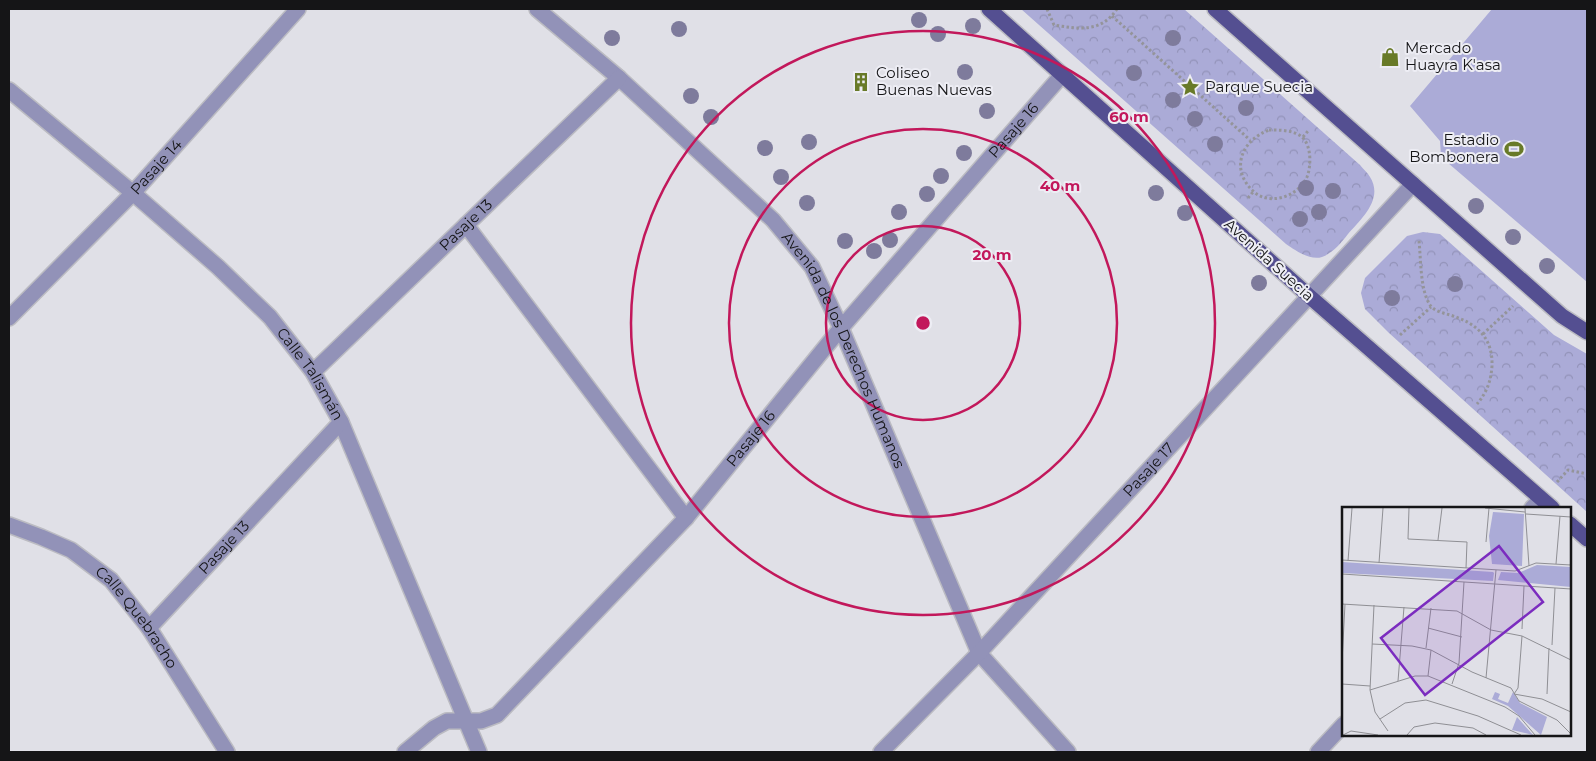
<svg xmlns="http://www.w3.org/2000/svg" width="1596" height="761" viewBox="0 0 1596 761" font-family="Montserrat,sans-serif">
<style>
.grass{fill:#ababd7}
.forest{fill:url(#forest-crowns)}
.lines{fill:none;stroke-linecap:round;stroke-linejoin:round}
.minor-casing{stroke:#bbbbc2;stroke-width:18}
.major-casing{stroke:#bbbbc2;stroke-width:18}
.path{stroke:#94949a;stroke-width:3;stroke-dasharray:2.5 2.5;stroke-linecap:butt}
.minor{stroke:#9292b8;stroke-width:15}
.major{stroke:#544f91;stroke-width:15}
.tree{fill:#7e7b9c}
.ring{fill:none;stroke:#c2185b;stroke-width:2.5}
.labels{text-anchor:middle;stroke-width:4;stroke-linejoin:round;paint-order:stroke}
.poi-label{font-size:15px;fill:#151517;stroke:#ededf4;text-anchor:start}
.street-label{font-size:15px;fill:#151517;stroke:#ededf4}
.inset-road{fill:none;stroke:#8f8f94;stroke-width:1}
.view{fill:#7b2cbf;fill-opacity:0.15;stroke:#7b2cbf;stroke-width:2.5}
.inset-edge{fill:none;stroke:#151517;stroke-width:2.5}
.centre{fill:#c2185b;stroke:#ededf4;stroke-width:2.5}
.ring-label{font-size:15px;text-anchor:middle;font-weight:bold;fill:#c2185b;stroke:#ededf4;stroke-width:4;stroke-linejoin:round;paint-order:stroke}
</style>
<defs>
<pattern id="forest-crowns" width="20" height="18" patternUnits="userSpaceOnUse" patternTransform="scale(1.25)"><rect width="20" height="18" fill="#ababd7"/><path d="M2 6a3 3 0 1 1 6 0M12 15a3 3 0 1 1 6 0" fill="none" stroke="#9292b8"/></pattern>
</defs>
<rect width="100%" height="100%" fill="#e0e0e7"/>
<path class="grass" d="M 1492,9 L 1587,9 L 1587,282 L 1441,157 L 1440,141 L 1410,106 Z"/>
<path class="forest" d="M 1021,9 L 1184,9 L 1360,165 C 1363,169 1368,173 1370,177 C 1384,199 1361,219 1348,234 C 1341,243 1333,253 1322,257 C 1310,261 1295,250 1286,244 Z
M 1423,232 L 1440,234 L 1554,335 L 1587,354 L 1587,512 L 1389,333 L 1365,309 L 1361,293 L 1365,278 L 1407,236 Z"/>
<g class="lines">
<g class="minor-casing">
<g id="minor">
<path id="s1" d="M 537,9 L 619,78 L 773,220 L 812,267 L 841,328 L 979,653 L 1068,752"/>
<path id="s2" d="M 9,90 L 133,193 L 218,267 L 270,317 L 313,372 L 341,422 L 479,752"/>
<path d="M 466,225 L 686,518"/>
<path id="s3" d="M 9,318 L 133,193 L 298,9"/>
<path id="s4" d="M 313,372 L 619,78"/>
<path d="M 1532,508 L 1541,499"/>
<path id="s5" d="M 9,525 L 41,537 L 71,550 L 111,580 L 149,628 L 227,752"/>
<path id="s6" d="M 149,628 L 341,422"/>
<path id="s7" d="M 405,752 L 434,728 L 447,721 L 481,721 L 497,715 L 686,518 L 841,328 L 1062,75"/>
<path id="s8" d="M 881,752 L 979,653 L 1413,184"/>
<path d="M 1318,752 L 1344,724"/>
</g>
</g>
<g class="major-casing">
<path id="major" d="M 989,9 L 1309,296 L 1552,508
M 1215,9 L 1562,316 L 1587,332
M 1570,524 L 1587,539"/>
</g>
<path class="path" d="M 1047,9 L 1054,25 C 1079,29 1101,33 1117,9
M 1112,16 L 1250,140
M 1269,130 C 1279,130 1294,130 1302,137 C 1312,146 1311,167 1307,177 C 1298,197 1268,207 1252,190 C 1230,168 1242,140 1269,130 Z
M 1303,137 L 1308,131
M 1248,198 L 1253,192
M 1419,241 C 1421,259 1420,290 1430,305 C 1434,311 1443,313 1450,315 C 1476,323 1493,337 1492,366 C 1491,381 1487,392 1477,404
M 1483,334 L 1513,306
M 1400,335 L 1431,307
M 1557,482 L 1568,470 L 1587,474"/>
<use href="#minor" class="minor"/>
<use href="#major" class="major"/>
</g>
<g class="tree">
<circle cx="919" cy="20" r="8"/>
<circle cx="973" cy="26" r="8"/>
<circle cx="679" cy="29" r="8"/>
<circle cx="938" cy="34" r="8"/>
<circle cx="612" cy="38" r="8"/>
<circle cx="1173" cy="38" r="8"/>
<circle cx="965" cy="72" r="8"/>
<circle cx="1134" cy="73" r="8"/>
<circle cx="691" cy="96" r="8"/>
<circle cx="1173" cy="100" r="8"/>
<circle cx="1246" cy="108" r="8"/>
<circle cx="987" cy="111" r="8"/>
<circle cx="711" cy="117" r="8"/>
<circle cx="1195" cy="119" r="8"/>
<circle cx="809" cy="142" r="8"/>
<circle cx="1215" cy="144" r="8"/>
<circle cx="765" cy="148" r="8"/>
<circle cx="964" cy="153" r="8"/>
<circle cx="941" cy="176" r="8"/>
<circle cx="781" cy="177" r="8"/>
<circle cx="1306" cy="188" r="8"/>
<circle cx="1333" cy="191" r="8"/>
<circle cx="1156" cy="193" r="8"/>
<circle cx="927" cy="194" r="8"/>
<circle cx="807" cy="203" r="8"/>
<circle cx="1476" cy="206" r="8"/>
<circle cx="899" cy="212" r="8"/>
<circle cx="1319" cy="212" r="8"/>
<circle cx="1185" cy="213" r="8"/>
<circle cx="1300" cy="219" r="8"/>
<circle cx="1513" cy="237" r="8"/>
<circle cx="890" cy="240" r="8"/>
<circle cx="845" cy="241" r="8"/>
<circle cx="874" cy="251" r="8"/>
<circle cx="1547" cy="266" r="8"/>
<circle cx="1259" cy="283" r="8"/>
<circle cx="1455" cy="284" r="8"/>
<circle cx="1392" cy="298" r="8"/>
</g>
<g class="ring">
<circle cx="923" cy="323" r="97"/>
<circle cx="923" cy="323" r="194"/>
<circle cx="923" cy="323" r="292"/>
</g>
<defs>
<g id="shop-bare" transform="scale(1.5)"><path d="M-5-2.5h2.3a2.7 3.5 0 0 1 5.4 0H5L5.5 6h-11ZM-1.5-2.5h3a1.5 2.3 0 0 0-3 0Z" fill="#687a28" stroke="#ededf4" stroke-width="2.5" paint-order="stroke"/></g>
<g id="building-bare" transform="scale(1.5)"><path d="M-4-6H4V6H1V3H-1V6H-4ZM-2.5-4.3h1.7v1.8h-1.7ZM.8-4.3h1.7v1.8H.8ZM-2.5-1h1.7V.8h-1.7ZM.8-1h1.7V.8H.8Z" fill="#687a28" stroke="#ededf4" stroke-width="2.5" paint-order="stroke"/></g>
<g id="sight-bare" transform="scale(1.5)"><path d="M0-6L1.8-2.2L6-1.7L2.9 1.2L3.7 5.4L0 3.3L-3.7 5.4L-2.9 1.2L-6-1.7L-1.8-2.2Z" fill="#687a28" stroke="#ededf4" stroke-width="2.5" paint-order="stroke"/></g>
<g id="stadium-bare" transform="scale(1.5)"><path d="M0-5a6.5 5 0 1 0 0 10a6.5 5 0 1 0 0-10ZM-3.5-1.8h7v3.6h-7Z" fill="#687a28" stroke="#ededf4" stroke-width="2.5" paint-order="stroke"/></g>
</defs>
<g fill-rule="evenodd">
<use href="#shop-bare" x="1390" y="57"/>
<use href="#building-bare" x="861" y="82"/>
<use href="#sight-bare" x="1190" y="87"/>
<use href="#stadium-bare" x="1514" y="149"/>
</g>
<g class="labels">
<g class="poi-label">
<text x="1405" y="53">Mercado<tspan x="1405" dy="17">Huayra K'asa</tspan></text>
<text x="876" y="78">Coliseo<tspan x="876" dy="17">Buenas Nuevas</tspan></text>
<text x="1205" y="92">Parque Suecia</text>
<text x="1499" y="145" text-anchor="end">Estadio<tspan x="1499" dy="17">Bombonera</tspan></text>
</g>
<g class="street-label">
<text dy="5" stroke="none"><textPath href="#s7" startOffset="884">Pasaje 16</textPath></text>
<text dy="5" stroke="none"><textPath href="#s3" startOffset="211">Pasaje 14</textPath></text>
<text dy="5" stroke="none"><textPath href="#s4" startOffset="212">Pasaje 13</textPath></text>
<text transform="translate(1269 260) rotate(42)" y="5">Avenida Suecia</text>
<text dy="5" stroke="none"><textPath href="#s1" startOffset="466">Avenida de los Derechos Humanos</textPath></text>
<text dy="5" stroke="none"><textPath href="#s2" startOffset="416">Calle Talismán</textPath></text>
<text dy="5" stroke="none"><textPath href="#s7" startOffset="479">Pasaje 16</textPath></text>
<text dy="5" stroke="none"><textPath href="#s8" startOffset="389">Pasaje 17</textPath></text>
<text dy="5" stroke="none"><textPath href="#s6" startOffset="110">Pasaje 13</textPath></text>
<text dy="5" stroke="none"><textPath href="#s5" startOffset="162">Calle Quebracho</textPath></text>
</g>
</g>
<g transform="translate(1342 507)">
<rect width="229" height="229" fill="#e0e0e7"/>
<path d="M 151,5 L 182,7 L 180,59 L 150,57 L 147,29 ZM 153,185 L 158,187 L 156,192 L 166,196 L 171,185 L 178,196 L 205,210 L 199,228 L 166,199 L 150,192 ZM 175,210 L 191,228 L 170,223 Z" fill="#ababd7"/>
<path d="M 0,55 L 151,65 L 152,66 L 151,74 L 0,66 ZM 195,58 L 229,60 L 229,80 L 156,73 L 159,65 L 176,66 Z" fill="#ababd7"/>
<path class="inset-road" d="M 67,1 L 66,32 L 125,35 L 124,61M 143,1 L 183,5M 183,1 L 187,59M 184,7 L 229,10M 96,33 L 100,1M 144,35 L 147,1M 0,53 L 173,64 L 194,56 L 229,58M 6,54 L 10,1M 37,56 L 41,1M 214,57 L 218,9M 0,67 L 229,82M 0,97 L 115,104 L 149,123 L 180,129 L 229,153M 32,98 L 28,183 L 33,205 L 46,224M 86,121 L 120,130M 180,122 L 182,79M 30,137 L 70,139 L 89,143 L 130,165 L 169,181 L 177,194 L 215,213 L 229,227M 210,138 L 213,81M 84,141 L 89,101M 0,155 L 3,97M 86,169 L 89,143M 144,171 L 154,63M 56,174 L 62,100M 0,177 L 28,179M 110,177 L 117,156 L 122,75M 28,183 L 73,169 L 86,169 L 163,200 L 177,209 L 193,228M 172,187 L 176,181 L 180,129M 172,187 L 200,192 L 229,205M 205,187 L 207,141M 38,212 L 63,196 L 84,193 L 136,209 L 179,228M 1,228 L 9,224 L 36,228M 65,228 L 72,220 L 93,216 L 131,221 L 144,228"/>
<path class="view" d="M 157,39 L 201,95 L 83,188 L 39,131 Z"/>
<rect width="229" height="229" class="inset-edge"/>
</g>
<circle cx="923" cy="323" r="8" class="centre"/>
<g class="ring-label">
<text x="1129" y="122">60 m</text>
<text x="1060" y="191">40 m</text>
<text x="992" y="260">20 m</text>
</g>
<rect width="1596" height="761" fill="none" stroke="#151517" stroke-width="20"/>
</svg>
